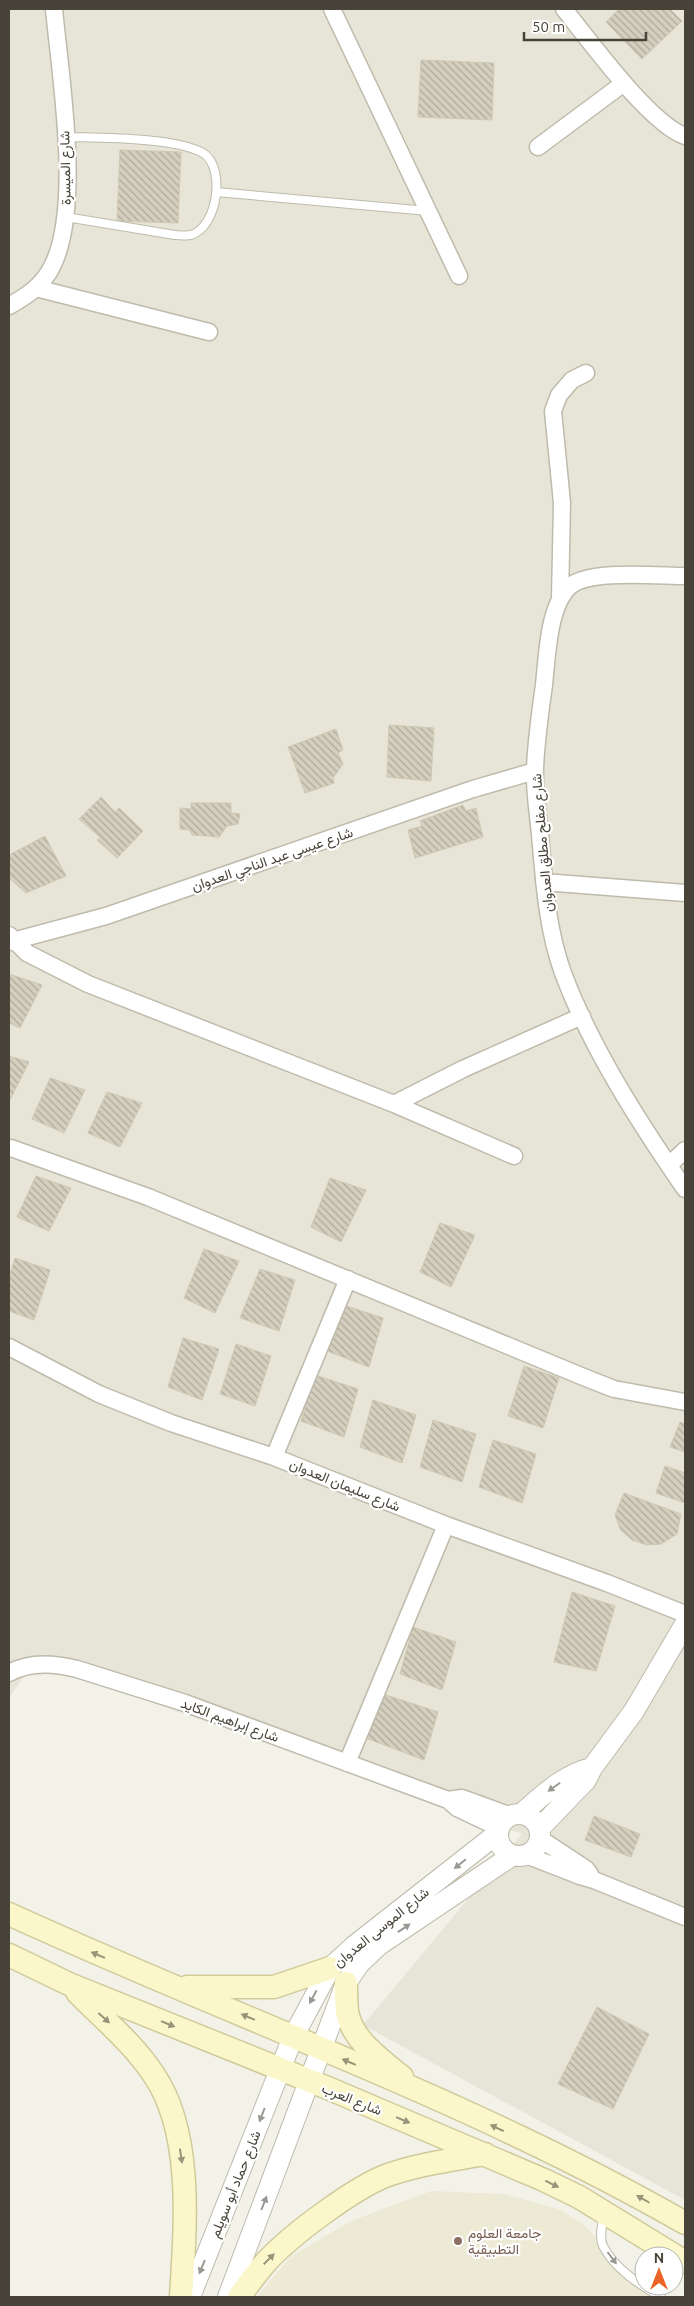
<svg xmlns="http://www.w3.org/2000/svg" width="694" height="2306" viewBox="0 0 694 2306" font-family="Ubuntu,Vazirmatn,sans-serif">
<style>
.residential{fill:#e7e5d7}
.education{fill:#ece9d4}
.building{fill:url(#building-back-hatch);stroke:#cfc8b3}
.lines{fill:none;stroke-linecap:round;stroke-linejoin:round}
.service-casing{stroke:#bebbac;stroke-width:10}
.minor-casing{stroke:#bebbac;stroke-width:19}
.tertiary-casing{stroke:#bebbac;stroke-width:22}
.secondary-casing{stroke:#d0ca9b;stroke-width:25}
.service{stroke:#fff;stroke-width:8}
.minor{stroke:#fff;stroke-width:16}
.tertiary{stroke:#fff;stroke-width:20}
.secondary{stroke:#fbf7cb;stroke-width:22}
.oneway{fill:#9a9892}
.oneway2{fill:#98947a}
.education-dot{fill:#8d6e63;stroke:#fff;stroke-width:2}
.labels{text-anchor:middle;stroke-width:4.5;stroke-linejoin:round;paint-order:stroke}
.street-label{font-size:14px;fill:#474338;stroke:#fff}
.education-label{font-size:14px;fill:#785e54;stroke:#fff;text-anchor:start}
</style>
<defs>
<pattern id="building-back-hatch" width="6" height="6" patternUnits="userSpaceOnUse" patternTransform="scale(1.25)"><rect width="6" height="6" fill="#d4cfbf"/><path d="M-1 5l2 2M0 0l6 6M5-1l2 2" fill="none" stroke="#aeaa9c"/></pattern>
</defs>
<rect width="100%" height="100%" fill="#f3f2e9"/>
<path class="residential" d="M 9,9 L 685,9 L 685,2200 L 363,2025 L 522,1834 L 35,1661 L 9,1698 Z"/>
<path class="education" d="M 431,2191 L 504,2194 L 561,2210 L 585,2226 L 631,2274 L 663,2295 L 672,2297 L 257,2297 L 290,2257 L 351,2221 Z"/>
<path class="building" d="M 619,9 L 670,9 L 682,21 L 642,59 L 606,22 Z
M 421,60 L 494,63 L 492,120 L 418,117 Z
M 120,150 L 181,152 L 178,223 L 117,221 Z
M 389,725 L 434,728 L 431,781 L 387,777 Z
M 336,729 L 343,750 L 338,753 L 343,764 L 333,778 L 334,783 L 305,793 L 288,747 Z
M 101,797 L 115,812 L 119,808 L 143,831 L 117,858 L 97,840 L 101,838 L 79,819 Z
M 191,803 L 231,803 L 231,813 L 240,814 L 238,824 L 227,826 L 219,837 L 192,835 L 190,830 L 180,829 L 180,808 L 191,809 Z
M 463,805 L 466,811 L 476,808 L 483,837 L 415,858 L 408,830 L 422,826 L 420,821 Z
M 45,836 L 66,876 L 26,893 L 9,878 L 9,855 Z
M 9,974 L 42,985 L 20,1028 L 9,1023 Z
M 9,1056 L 29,1062 L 9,1102 Z
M 50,1078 L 85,1090 L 64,1133 L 32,1119 Z
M 107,1092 L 142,1103 L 120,1147 L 88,1133 Z
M 36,1176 L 71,1188 L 49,1231 L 17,1217 Z
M 330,1178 L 366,1190 L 341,1242 L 311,1227 Z
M 440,1223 L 475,1235 L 451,1287 L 420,1272 Z
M 204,1249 L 239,1261 L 215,1313 L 184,1298 Z
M 15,1258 L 50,1270 L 34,1320 L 9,1311 L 9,1277 Z
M 260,1269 L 295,1280 L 279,1331 L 240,1318 Z
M 340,1304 L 383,1318 L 369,1367 L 327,1351 Z
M 183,1338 L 219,1349 L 202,1400 L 168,1387 Z
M 236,1344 L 271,1356 L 255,1406 L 220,1394 Z
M 524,1366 L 559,1378 L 543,1428 L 508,1416 Z
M 315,1375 L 358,1389 L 344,1437 L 301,1421 Z
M 373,1400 L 416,1415 L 402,1463 L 360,1447 Z
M 433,1420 L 476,1434 L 462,1482 L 420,1467 Z
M 680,1422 L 685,1424 L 685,1452 L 670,1447 Z
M 493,1440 L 536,1454 L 522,1503 L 479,1487 Z
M 665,1466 L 685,1473 L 685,1503 L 656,1493 Z
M 624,1493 L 681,1514 L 677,1534 L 661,1544 L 647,1545 L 632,1540 L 620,1529 L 615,1515 Z
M 572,1592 L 615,1606 L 596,1671 L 554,1662 Z
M 413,1627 L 456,1642 L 442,1690 L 400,1674 Z
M 383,1694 L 438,1712 L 424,1760 L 363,1737 Z
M 594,1816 L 640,1834 L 631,1857 L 585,1840 Z
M 597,2007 L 649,2034 L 613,2109 L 558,2084 Z"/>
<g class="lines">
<g class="service-casing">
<path id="service" d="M 66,137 C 99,138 175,137 203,153 C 226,167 218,227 191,235 C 186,236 180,235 175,235 L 66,217
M 216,192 L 428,211
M 604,2215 C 602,2224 599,2237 603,2246 C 615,2269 640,2285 661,2297"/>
</g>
<g class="minor-casing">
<path id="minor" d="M 332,9 L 459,276
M 564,9 C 589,40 650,124 685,136
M 538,147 L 624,83
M 36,288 L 209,332
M 9,306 C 25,297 39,288 49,272 C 84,215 60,75 54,9
M 685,576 C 658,576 588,569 569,587 C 548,607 547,658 544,685 C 540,713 536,741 535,769 C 534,790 538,813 540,834 C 544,881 547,929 563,973 C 591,1048 640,1124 685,1189
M 560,599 L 562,503 L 553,411 L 559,395 L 572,380 L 586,373
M 544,882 L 685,893
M 9,935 L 27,953 L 88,984 L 394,1104 L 514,1156
M 9,942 L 106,916 L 473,789 L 535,771
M 394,1104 L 463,1069 L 582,1016
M 11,1148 L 148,1197 L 586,1378 L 614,1389 L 685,1402
M 669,1165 L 685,1150
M 9,1347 L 99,1394 L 171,1423 L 274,1457 L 446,1525 L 607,1583 L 685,1614
M 274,1457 L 348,1279
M 9,1673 C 30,1661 54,1663 77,1669 L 185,1703 L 448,1800 L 457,1808 L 499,1828
M 347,1763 L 446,1525
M 448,1800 L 462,1798 L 511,1816
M 539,1838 L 586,1869 L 590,1874
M 526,1855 L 580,1876 L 594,1880 L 685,1917"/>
</g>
<g class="tertiary-casing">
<path id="tertiary" d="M 521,1814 C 542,1796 564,1774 592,1768
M498 1835a21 21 0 1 1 42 0a21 21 0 1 1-42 0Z
M 539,1829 L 586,1780 L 592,1768 L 634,1711 L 685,1624
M 190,2297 L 293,2037 L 330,1968 L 354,1946 L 498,1833
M 228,2297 L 346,1983 L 359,1964 L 379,1945 L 513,1855"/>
</g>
<g class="secondary-casing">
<path id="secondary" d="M 9,1914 C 233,2017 471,2100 685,2223
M 9,1955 L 69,1984 L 330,2089 L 544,2180 L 579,2197 L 685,2262
M 346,1983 C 346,1992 346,2002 347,2011 C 351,2039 381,2060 402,2077
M 187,1987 L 274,1987 L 330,1968
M 77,1992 C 103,2019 133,2043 154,2075 C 194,2134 185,2229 181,2297
M 239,2297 C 248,2285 257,2272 267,2261 C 291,2235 355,2187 388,2175 C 419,2164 452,2160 485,2154"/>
</g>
<use href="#service" class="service"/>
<use href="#minor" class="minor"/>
<use href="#tertiary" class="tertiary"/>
<use href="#secondary" class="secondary"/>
</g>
<defs><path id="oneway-solid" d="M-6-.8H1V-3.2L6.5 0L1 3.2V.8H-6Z" transform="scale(1.25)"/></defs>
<g class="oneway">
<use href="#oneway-solid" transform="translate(554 1787) rotate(145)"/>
<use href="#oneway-solid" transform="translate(460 1864) rotate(141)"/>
<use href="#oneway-solid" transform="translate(404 1928) rotate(-34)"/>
<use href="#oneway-solid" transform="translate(313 1997) rotate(118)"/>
<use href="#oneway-solid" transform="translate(262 2115) rotate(111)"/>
<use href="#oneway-solid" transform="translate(264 2203) rotate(-69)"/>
<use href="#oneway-solid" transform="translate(612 2258) rotate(53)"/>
<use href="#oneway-solid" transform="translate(202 2267) rotate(112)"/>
</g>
<g class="oneway2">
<use href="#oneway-solid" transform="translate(98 1955) rotate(-157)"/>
<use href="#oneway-solid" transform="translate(248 2017) rotate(-157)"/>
<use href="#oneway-solid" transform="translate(104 2018) rotate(42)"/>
<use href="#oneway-solid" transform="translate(168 2024) rotate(22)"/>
<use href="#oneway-solid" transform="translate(349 2062) rotate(-157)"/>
<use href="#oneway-solid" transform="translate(403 2120) rotate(23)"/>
<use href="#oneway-solid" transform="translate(497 2128) rotate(-155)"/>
<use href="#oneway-solid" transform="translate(181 2156) rotate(81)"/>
<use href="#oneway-solid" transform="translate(552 2184) rotate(26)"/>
<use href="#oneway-solid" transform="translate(643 2199) rotate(-150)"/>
<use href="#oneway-solid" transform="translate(269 2259) rotate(-45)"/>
</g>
<circle class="education-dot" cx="458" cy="2241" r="5"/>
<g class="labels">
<g class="street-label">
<text transform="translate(65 168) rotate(-91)" y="5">شارع الميسرة</text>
<text transform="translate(542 843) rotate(-95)" y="5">شارع مفلح مطلق العدوان</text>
<text transform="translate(272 859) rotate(-19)" y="5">شارع عيسى عبد الناجي العدوان</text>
<text transform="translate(345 1485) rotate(22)" y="5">شارع سليمان العدوان</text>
<text transform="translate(230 1720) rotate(20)" y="5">شارع إبراهيم الكايد</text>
<text transform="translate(381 1927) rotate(-39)" y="5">شارع الموسى العدوان</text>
<text transform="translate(352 2099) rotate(22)" y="5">شارع العرب</text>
<text transform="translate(235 2184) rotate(-68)" y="5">شارع حماد أبو سويلم</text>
</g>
<g class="education-label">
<text x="468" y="2238">جامعة العلوم<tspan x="468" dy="16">التطبيقية</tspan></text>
</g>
</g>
<rect width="694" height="2306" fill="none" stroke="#474338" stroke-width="20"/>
<g transform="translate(659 2271)"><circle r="24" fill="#ffffff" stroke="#b5b4af"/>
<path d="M0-4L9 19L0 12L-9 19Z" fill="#ec6327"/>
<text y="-8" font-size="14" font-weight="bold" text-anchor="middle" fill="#474338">N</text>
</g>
<path d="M524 32v8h122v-8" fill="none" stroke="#474338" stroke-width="2.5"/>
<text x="532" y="32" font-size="15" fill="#474338" stroke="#ffffff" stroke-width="4" paint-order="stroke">50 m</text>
</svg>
